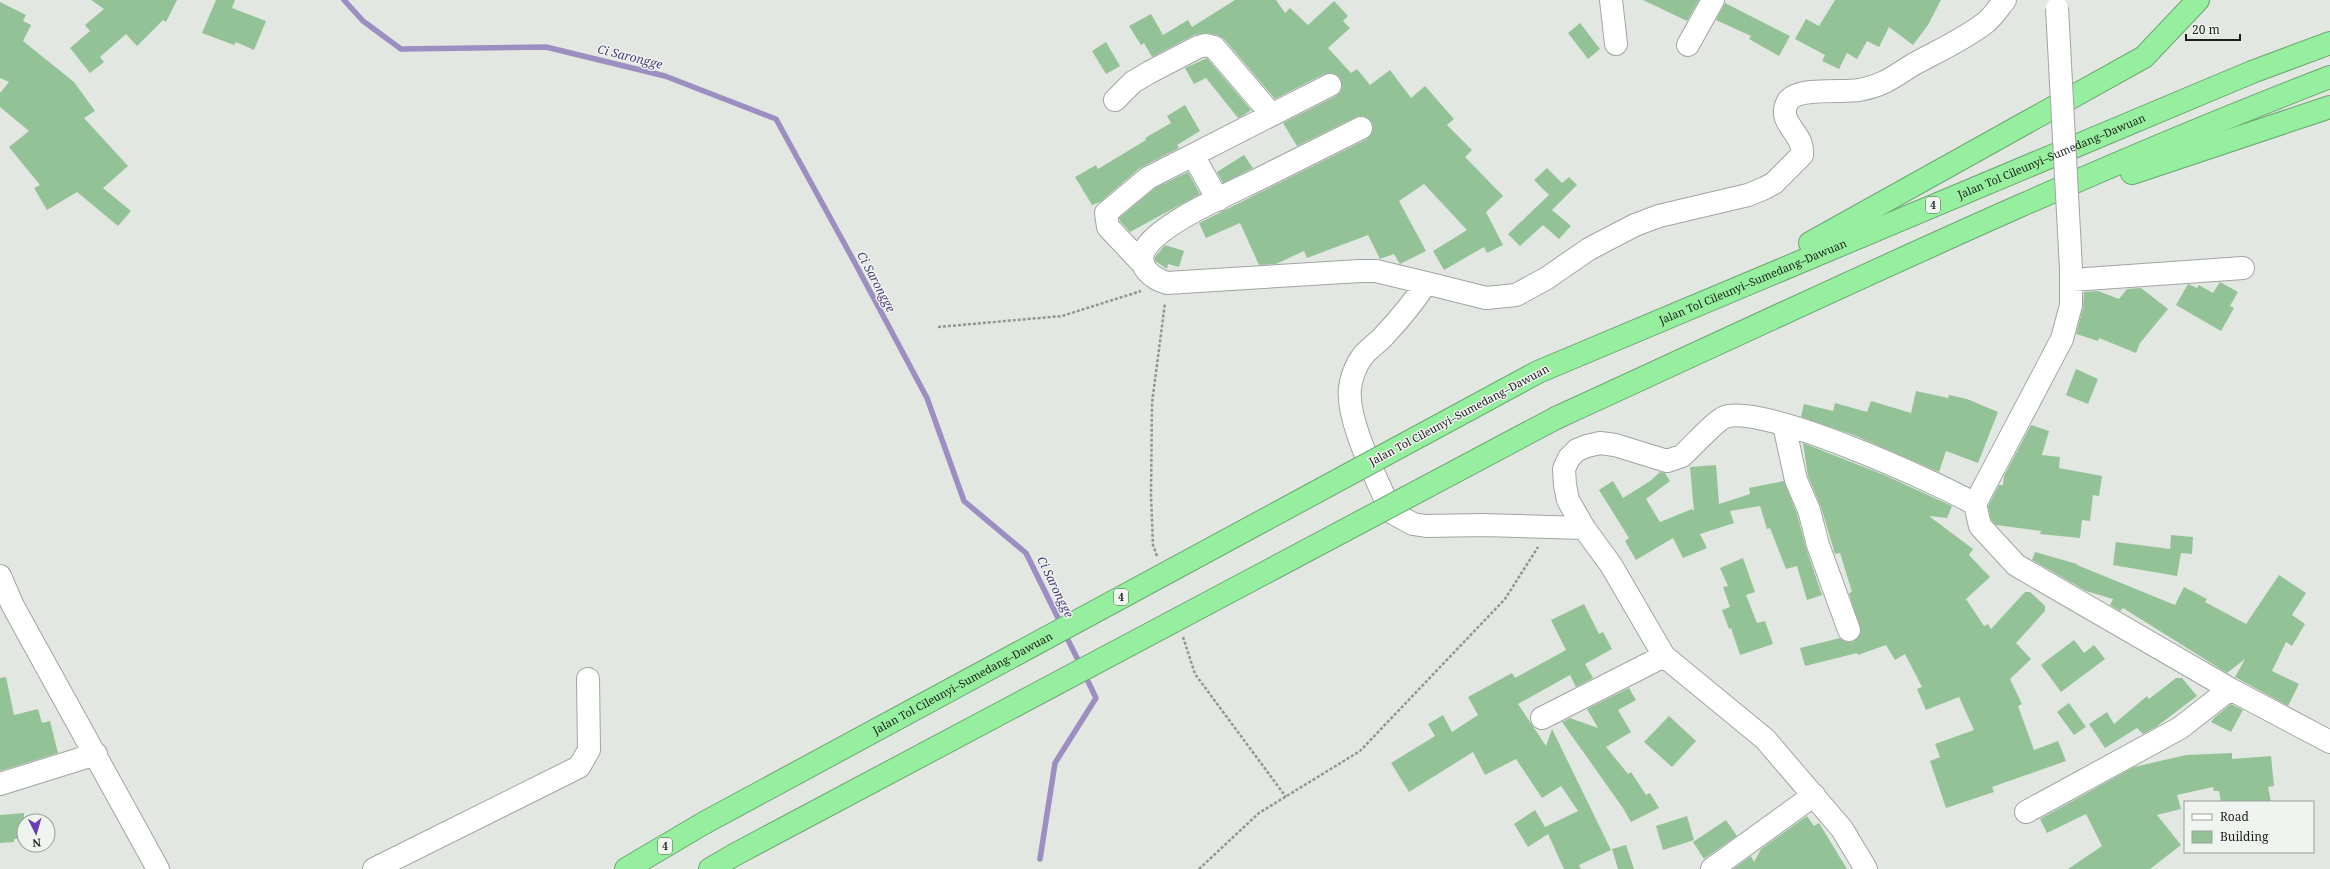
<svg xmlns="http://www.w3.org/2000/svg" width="2330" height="869" viewBox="0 0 2330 869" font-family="'Noto Serif',serif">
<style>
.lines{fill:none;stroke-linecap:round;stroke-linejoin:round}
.stream{stroke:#9d8ec2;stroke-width:5.5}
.building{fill:#94c297}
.minor-casing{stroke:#a1a5a1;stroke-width:24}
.highway-casing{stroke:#6ca671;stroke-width:24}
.path{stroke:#929692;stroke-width:2.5;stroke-dasharray:3 2;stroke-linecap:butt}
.minor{stroke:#fff;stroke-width:22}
.highway{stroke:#96ef9e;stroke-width:22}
.minor-bridge-casing{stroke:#a1a5a1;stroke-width:24;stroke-linecap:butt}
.highway-bridge-casing{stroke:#6ca671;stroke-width:24;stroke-linecap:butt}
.minor-bridge{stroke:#fff;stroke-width:22}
.highway-bridge{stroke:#96ef9e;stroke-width:22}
.labels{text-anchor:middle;stroke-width:3;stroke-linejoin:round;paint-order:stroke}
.shield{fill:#eff4ef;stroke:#5c5f5c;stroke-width:1}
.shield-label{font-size:10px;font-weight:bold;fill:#1d1f1d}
.street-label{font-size:11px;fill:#1d1f1d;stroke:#eff4ef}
.water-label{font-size:12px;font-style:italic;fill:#513b7c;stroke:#eff4ef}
</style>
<rect width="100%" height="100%" fill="#e2e7e2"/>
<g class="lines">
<path class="stream" d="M 344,0 L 363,21 L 401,49 L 546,47 L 665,76 L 776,119 L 855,263 L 927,398 L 964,501 L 1026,553 L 1061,624
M 1064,632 L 1081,666
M 1040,859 L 1055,763 L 1096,698 L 1084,673"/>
</g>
<path class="building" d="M 91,0 L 177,0 L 166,22 L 163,20 L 137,46 L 126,34 L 100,57 L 104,62 L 90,73 L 70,48 L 90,31 L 85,25 L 104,9 Z
M 216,0 L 235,0 L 232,8 L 266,21 L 254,50 L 236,42 L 234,45 L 202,33 Z
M 1235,0 L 1276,0 L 1285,13 L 1290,8 L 1308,25 L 1334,1 L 1348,16 L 1343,21 L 1350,28 L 1328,48 L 1351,73 L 1357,69 L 1370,85 L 1390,70 L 1411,98 L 1425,86 L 1454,119 L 1447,125 L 1472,150 L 1465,157 L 1503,196 L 1486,212 L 1503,245 L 1487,253 L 1484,247 L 1444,270 L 1433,251 L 1467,230 L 1424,184 L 1399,201 L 1426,251 L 1400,264 L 1394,254 L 1380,259 L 1368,235 L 1307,258 L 1304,251 L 1276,264 L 1259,265 L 1240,223 L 1206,238 L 1199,223 L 1367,139 L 1373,129 L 1372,123 L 1368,118 L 1362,116 L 1356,117 L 1297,146 L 1283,123 L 1336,96 L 1341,91 L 1342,85 L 1337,75 L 1331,73 L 1324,74 L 1275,99 L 1224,39 L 1217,35 L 1207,33 L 1194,35 L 1152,57 L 1144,43 L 1141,45 L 1129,26 L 1151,14 L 1163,35 L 1188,20 L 1192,27 Z
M 1643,0 L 1699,0 L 1687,21 Z
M 1835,0 L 1941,0 L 1928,25 L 1913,45 L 1889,27 L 1879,47 L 1867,41 L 1857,59 L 1847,53 L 1839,69 L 1822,61 L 1825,55 L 1795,39 L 1806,19 L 1819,26 Z
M 0,2 L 26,15 L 23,21 L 31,25 L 23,41 L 74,82 L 95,111 L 84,118 L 128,166 L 103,188 L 131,211 L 118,226 L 77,192 L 47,210 L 34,188 L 40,185 L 9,147 L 29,131 L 0,107 L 0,93 L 9,82 L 0,78 Z
M 1725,3 L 1790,36 L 1779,56 L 1749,39 L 1751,36 L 1716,20 Z
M 1580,23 L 1600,49 L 1588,59 L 1568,33 Z
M 1106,42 L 1120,66 L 1106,74 L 1092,51 Z
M 1207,58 L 1251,110 L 1244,115 L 1238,118 L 1206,78 L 1194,84 L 1185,68 Z
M 1185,105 L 1200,131 L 1177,145 L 1179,148 L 1140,168 L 1100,202 L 1092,205 L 1075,177 L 1096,165 L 1098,169 L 1146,140 L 1145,138 L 1171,123 L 1167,116 Z
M 1244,155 L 1253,168 L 1223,183 L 1217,172 Z
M 1547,168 L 1562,183 L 1569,177 L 1577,185 L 1552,210 L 1571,226 L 1559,239 L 1543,225 L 1520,246 L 1508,234 L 1549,195 L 1534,180 Z
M 1188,172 L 1200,194 L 1130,232 L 1120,221 L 1119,218 L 1155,188 Z
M 1165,245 L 1184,251 L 1179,267 L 1168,264 L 1167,269 L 1155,261 L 1155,257 Z
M 2220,282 L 2238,292 L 2230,306 L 2234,308 L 2221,331 L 2176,305 L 2188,284 L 2197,288 L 2199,285 L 2213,293 Z
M 2141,288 L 2168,309 L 2140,343 L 2136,353 L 2099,338 L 2098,341 L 2076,334 L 2083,308 L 2084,292 L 2098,291 L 2119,299 L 2127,289 Z
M 2076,369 L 2098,379 L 2088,404 L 2066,395 Z
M 1916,391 L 1948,398 L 1949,395 L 1967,399 L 1998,412 L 1978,463 L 1946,451 L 1939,472 L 1854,435 L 1801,417 L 1804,404 L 1833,411 L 1835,403 L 1867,412 L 1871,401 L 1911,413 Z
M 2031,425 L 2049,431 L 2042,455 L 2060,457 L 2059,468 L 2102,476 L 2099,496 L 2093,495 L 2090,521 L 2082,520 L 2080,538 L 2040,534 L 2041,531 L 1996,525 L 1991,520 L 1988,506 L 1999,485 L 2003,485 L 2004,476 Z
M 1803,443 L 1884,475 L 1952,506 L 1947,518 L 1929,516 L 1973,549 L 1969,555 L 1990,577 L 1966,599 L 1984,626 L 1988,624 L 1991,629 L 2025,592 L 2030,592 L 2045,606 L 2045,611 L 2016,643 L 2031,659 L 2010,679 L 2022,704 L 2018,706 L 2034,750 L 2058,741 L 2066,761 L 1992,787 L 1994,792 L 1946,808 L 1930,761 L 1940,757 L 1935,744 L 1974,730 L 1959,697 L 1926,710 L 1917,689 L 1922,687 L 1905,654 L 1895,660 L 1886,645 L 1858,655 L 1857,653 L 1805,666 L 1800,648 L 1840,638 L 1846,642 L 1853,642 L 1861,633 L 1849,593 L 1852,592 L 1840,553 L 1835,554 L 1821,507 L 1808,476 Z
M 1716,465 L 1719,504 L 1750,494 L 1749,488 L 1784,481 L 1797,514 L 1806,548 L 1822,595 L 1807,600 L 1797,566 L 1786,569 L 1770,528 L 1767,529 L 1760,506 L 1730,511 L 1734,523 L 1700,534 L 1707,548 L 1683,558 L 1673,538 L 1636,560 L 1625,541 L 1629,538 L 1599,490 L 1613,481 L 1623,498 L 1650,481 L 1660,472 L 1665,473 L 1670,481 L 1646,499 L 1660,522 L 1692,509 L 1694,511 L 1690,467 Z
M 2171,535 L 2193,537 L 2192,554 L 2181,553 L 2177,576 L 2113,565 L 2116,542 L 2170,549 Z
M 2035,552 L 2077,564 L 2077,565 L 2175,605 L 2184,587 L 2207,599 L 2205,602 L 2246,624 L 2279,575 L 2306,593 L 2292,615 L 2305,624 L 2292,646 L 2286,642 L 2272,671 L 2299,684 L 2288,706 L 2235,677 L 2245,659 L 2227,673 L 2123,608 L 2120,611 L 2110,605 L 2113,599 L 2086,591 L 2032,560 Z
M 1743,558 L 1755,592 L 1746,595 L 1757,623 L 1765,621 L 1773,644 L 1740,655 L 1731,628 L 1729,629 L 1722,610 L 1730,607 L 1723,587 L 1728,586 L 1720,568 Z
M 1584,604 L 1599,634 L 1603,632 L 1612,649 L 1585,664 L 1593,678 L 1576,687 L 1570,675 L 1518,704 L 1546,746 L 1552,729 L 1611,850 L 1579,865 L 1581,869 L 1564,869 L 1548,834 L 1528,847 L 1514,824 L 1535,810 L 1545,827 L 1578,811 L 1561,786 L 1542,798 L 1516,759 L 1485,775 L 1473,752 L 1409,792 L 1391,763 L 1435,736 L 1428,724 L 1443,715 L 1452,732 L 1478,715 L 1468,697 L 1512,673 L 1515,678 L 1566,650 L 1551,620 Z
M 2074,640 L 2084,653 L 2094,645 L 2105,659 L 2061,692 L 2041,665 Z
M 6,677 L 14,715 L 38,709 L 42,723 L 50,721 L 58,753 L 0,771 L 0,678 Z
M 2176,678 L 2182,678 L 2197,696 L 2156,727 L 2143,734 L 2137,728 L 2105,748 L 2089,724 L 2107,712 L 2114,724 L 2147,696 L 2149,699 Z
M 1629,688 L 1636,700 L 1618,710 L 1631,732 L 1606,747 L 1628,774 L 1631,772 L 1646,795 L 1650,793 L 1659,808 L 1631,822 L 1623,808 L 1562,722 L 1570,718 L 1598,728 L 1587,709 Z
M 2069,703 L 2086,727 L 2074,735 L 2057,712 Z
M 2231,704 L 2243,710 L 2231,732 L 2211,722 L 2214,718 Z
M 1669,716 L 1696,741 L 1672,767 L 1644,742 Z
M 2232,753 L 2232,759 L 2271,756 L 2274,786 L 2268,787 L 2271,802 L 2221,802 L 2219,791 L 2214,791 L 2213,787 L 2177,795 L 2181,809 L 2157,815 L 2181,845 L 2150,869 L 2068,869 L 2102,846 L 2086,814 L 2047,833 L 2040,819 L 2134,767 L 2186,755 Z
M 24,813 L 24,838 L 14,839 L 14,842 L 0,843 L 0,815 Z
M 1687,816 L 1694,840 L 1663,850 L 1656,826 Z
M 1807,816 L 1814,826 L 1819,823 L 1847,869 L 1733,869 L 1751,856 L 1754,862 L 1761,849 Z
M 1726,820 L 1737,836 L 1704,859 L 1693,842 Z
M 1626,845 L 1634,869 L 1618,869 L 1612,849 Z"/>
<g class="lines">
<g class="minor-casing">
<path id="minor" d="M 1611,0 L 1616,44
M 1688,45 L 1713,0
M 1115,100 L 1133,82 L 1150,72 L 1198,47 L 1205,45 L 1214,47 L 1272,115
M 1361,128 C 1327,145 1293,162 1259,179 C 1231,193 1157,224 1144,251 C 1136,267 1154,279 1167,283 L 1360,271 L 1376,271 L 1426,283
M 1193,155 L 1218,200
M 1141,262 L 1108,227 L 1106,213 L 1148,178 L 1330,85
M 2071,269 L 2071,305 L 2062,339 L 1975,504 L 1980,526 L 2016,565 L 2230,689 L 2330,742
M 2072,280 L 2243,268
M 1784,425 L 1796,480 L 1809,510 L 1818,545 L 1849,630
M 1584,528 L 1483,525 L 1426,526 L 1413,524 L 1391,512 C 1378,481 1346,421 1350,388 C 1351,378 1356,365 1362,357 C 1367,350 1376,344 1382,338 C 1398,321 1414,302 1426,283 L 1486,298 L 1516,295 L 1547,278 L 1589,249 L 1635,225 L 1659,216 L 1748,195 L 1765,188 L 1774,183 L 1802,155 C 1805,133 1777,124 1787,103 C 1795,86 1843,93 1859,90 C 1885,85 1893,77 1914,64 C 1938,51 1963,40 1985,23 C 1993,17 1999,7 2005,0
M 0,576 L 13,606 L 158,869
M 1542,718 L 1664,656
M 0,784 L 96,754
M 2026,812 L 2180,728 L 2230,689
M 374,869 L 579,767 L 589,750 L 588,679
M 1712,869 L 1814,795
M 1866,869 L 1842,829 L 1765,739 L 1664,656 L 1611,565 L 1584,528 L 1568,500 L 1565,485 L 1564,469 L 1569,458 L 1577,450 L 1587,446 L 1600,443 L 1615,445 L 1667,461 L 1682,456 C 1691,448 1716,420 1725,417 C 1762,403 1936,482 1975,504"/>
</g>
<g class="highway-casing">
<g id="highway">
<path d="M 2132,173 L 2330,107"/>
<path d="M 1810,243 L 2144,57 L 2198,0"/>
<path id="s1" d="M 1538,372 L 2252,72 L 2330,43"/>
<path d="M 1556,418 C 1812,301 2067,178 2330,77"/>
<path d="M 626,869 L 704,823"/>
<path d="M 710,869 L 734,855"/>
</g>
</g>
<path class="path" d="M 938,327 L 1062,316 L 1141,291
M 1157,556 L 1153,545 L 1151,495 L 1152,403 L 1165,303
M 1183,637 L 1195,674 L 1286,797
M 1199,869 L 1259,813 L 1360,751 L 1505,599 L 1538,547"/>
<use href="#minor" class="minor"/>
<use href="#highway" class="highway"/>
<g class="minor-bridge-casing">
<path id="minor-bridge" d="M 2057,8 L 2071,269"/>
</g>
<g class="highway-bridge-casing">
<g id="highway-bridge">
<path id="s2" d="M 704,823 L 1538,372"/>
<path d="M 734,855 L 1556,418"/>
</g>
</g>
<use href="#minor-bridge" class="minor-bridge"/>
<use href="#highway-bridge" class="highway-bridge"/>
</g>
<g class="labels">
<g class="shield">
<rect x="1926" y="197" width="14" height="16" rx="3"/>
<rect x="1114" y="589" width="14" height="16" rx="3"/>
<rect x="658" y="838" width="14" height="16" rx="3"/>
</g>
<g class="shield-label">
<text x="1933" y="209">4</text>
<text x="1121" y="601">4</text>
<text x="665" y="850">4</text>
</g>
<g class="street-label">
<text dy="4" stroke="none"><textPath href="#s1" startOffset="557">Jalan Tol Cileunyi–Sumedang–Dawuan</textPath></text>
<text dy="4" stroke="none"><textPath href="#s1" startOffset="233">Jalan Tol Cileunyi–Sumedang–Dawuan</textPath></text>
<text transform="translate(1459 415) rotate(-28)" y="4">Jalan Tol Cileunyi–Sumedang–Dawuan</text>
<text dy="4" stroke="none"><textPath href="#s2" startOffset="294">Jalan Tol Cileunyi–Sumedang–Dawuan</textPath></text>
</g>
<g class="water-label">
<text transform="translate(630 57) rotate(14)" y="4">Ci Sarongge</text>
<text transform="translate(876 282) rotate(62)" y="4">Ci Sarongge</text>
<text transform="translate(1055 587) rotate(64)" y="4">Ci Sarongge</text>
</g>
</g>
<rect x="2184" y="801" width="130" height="52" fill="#eff4ef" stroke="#9b9f9b"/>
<rect x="2192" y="814" width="20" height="6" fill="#ffffff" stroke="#9b9f9b"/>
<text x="2220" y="821" font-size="12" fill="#1d1f1d">Road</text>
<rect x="2192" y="831" width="20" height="12" fill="#94c297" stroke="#9b9f9b"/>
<text x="2220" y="841" font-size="12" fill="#1d1f1d">Building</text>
<g transform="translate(36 833) rotate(175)"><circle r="19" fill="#eff4ef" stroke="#9b9f9b"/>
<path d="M0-3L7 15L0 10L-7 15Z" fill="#6b3cb3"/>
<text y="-6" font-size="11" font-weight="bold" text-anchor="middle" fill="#1d1f1d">N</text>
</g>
<path d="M2186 34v6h54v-6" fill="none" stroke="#1d1f1d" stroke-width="2"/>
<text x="2192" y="34" font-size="12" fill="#1d1f1d" stroke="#eff4ef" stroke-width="3" paint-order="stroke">20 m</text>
</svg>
